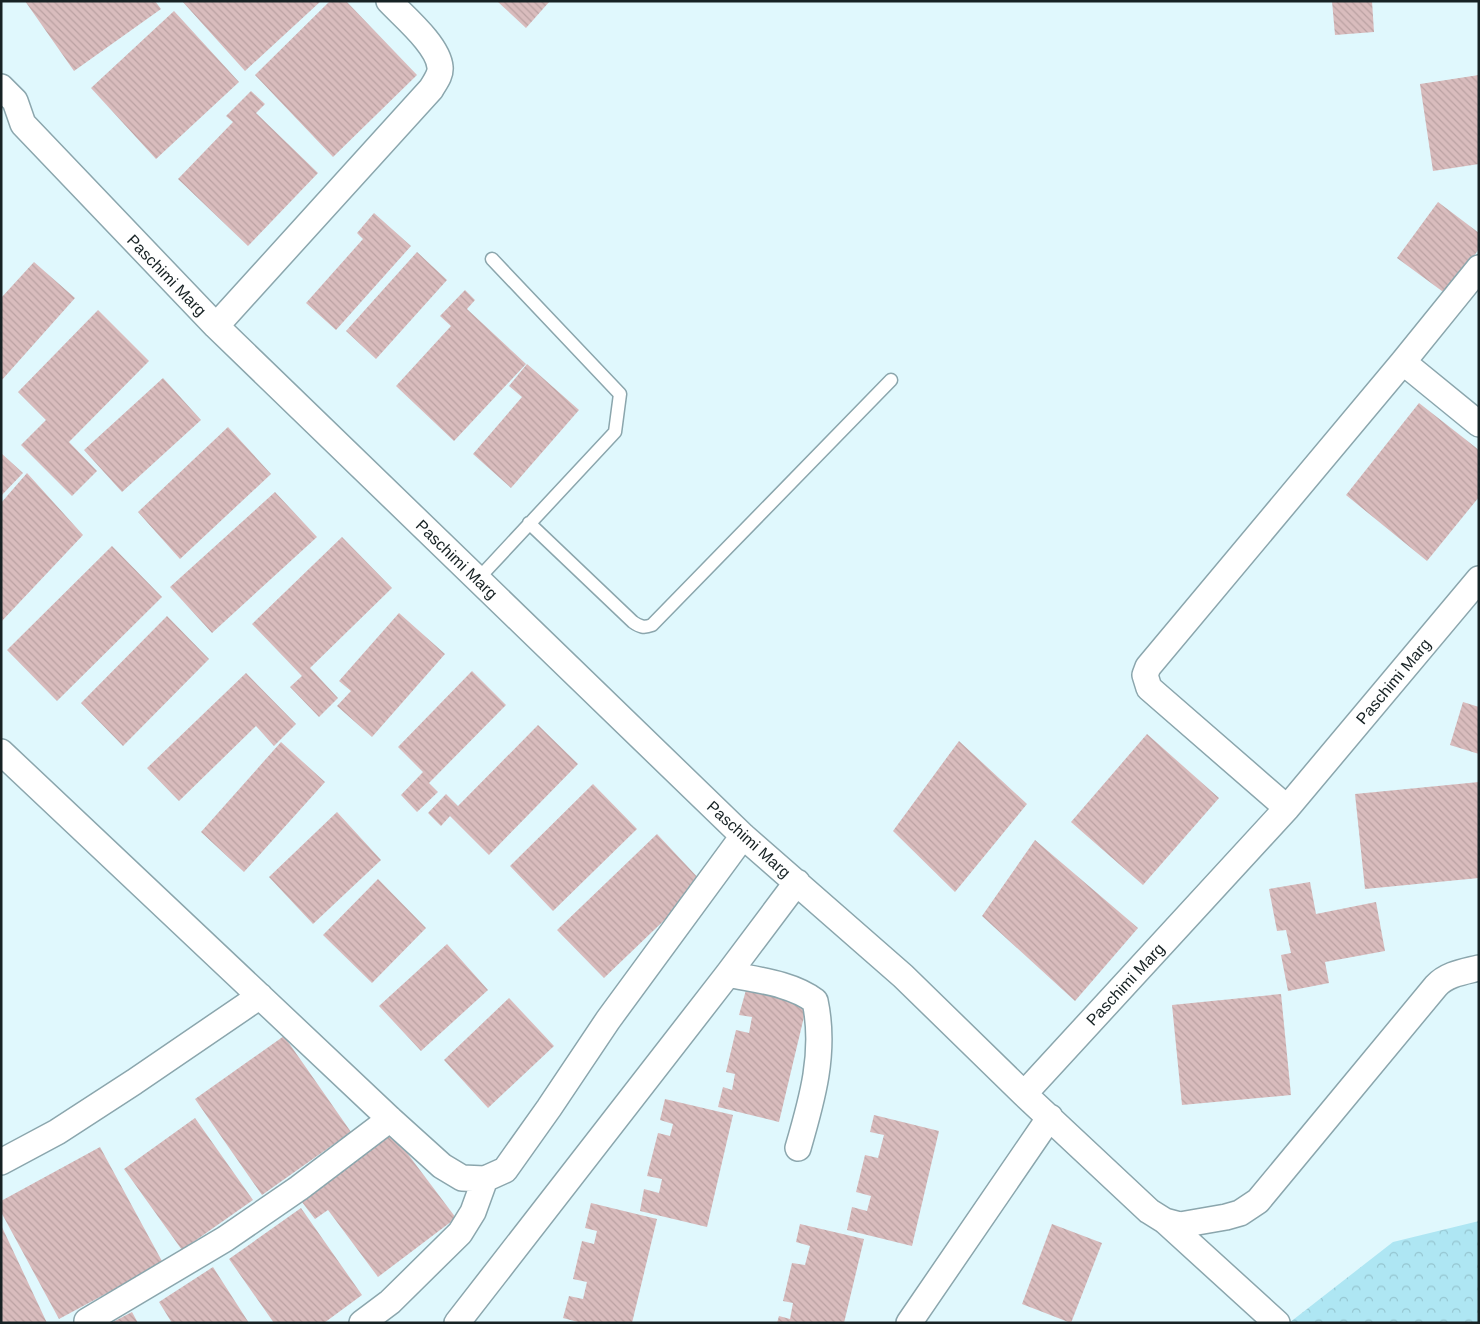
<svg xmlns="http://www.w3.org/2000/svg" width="1480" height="1324" viewBox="0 0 1480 1324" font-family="Helvetica,sans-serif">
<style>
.park{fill:url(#park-crowns)}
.building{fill:url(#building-back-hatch)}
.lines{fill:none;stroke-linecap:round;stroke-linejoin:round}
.lane-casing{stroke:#8ba6ad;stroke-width:15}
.street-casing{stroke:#8ba6ad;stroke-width:28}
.lane{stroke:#fff;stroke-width:12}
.street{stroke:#fff;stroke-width:25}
.labels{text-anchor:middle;stroke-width:5;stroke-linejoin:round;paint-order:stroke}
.street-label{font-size:16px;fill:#172224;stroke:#fff}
</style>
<defs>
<pattern id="park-crowns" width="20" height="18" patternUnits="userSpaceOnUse" patternTransform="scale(1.25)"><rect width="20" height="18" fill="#aee6f3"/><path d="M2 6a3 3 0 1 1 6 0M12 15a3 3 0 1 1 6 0" fill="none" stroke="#95c5d0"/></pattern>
<pattern id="building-back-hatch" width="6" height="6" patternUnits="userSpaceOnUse" patternTransform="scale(1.25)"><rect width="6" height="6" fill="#d9bcbd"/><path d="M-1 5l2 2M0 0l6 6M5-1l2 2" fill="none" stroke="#baa1a2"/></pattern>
</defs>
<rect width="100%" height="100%" fill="#e0f8fd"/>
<path class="park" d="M 1479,1221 L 1479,1323 L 1289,1323 L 1393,1242 Z"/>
<path class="building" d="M 25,1 L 155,1 L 161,9 L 74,71 Z
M 182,1 L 321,1 L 245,71 Z
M 330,1 L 346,1 L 417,75 L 333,157 L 255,75 Z
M 497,1 L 550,1 L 526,28 Z
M 1332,1 L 1372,1 L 1374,32 L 1335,35 Z
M 174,11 L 239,82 L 156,159 L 91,88 Z
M 1479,75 L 1479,164 L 1433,171 L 1420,84 Z
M 251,91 L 265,104 L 256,113 L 318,173 L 248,246 L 178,179 L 233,122 L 226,116 Z
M 1438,202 L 1479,233 L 1479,249 L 1446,294 L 1397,258 Z
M 374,213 L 411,246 L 336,330 L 306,303 L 363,239 L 357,233 Z
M 417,252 L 447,280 L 376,359 L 346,331 Z
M 34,262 L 75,298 L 1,381 L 1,298 Z
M 465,290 L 475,300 L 467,309 L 526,364 L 454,441 L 396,386 L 451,326 L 440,316 Z
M 98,310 L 149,361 L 69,442 L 97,471 L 72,496 L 21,445 L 46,420 L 18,392 Z
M 527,364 L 579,410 L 511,488 L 473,454 L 522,397 L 509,386 Z
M 163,378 L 201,420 L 122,492 L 84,450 Z
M 1419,403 L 1479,450 L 1479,497 L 1427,561 L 1346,495 Z
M 228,427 L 271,474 L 180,559 L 138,512 Z
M 1,453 L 23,473 L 1,496 Z
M 27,473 L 83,535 L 1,622 L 1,503 Z
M 275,492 L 317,537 L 212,633 L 170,587 Z
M 342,537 L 392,588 L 310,668 L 338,698 L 319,717 L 290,687 L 302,676 L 252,624 Z
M 112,546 L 162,597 L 57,701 L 7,650 Z
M 399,613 L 445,654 L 372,737 L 337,706 L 351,691 L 339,681 Z
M 167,616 L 209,659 L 123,746 L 81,703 Z
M 472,671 L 506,705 L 429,783 L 438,792 L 417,812 L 401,795 L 423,772 L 398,747 Z
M 246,673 L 296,724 L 274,746 L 256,726 L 179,801 L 147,768 Z
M 1463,702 L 1479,707 L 1479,754 L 1450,745 Z
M 538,725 L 578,764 L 489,855 L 450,816 L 441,826 L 428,813 L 446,794 L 458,806 Z
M 1147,734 L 1219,798 L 1143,885 L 1071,822 Z
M 959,741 L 1027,804 L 955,892 L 893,831 Z
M 281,742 L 325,782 L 244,872 L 201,832 Z
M 1479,782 L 1479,878 L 1365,889 L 1355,794 Z
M 593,784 L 637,829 L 553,911 L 510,866 Z
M 337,812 L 381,860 L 313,924 L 269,877 Z
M 657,834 L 703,883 L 604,978 L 557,930 Z
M 1035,840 L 1138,928 L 1075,1001 L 982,916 Z
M 378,879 L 426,928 L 372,983 L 323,935 Z
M 1310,882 L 1316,914 L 1376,902 L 1385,951 L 1325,962 L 1329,983 L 1288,991 L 1281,955 L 1291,953 L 1286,930 L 1277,931 L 1269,889 Z
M 447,944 L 488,990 L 421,1051 L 379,1006 Z
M 746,990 L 807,1004 L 779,1122 L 718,1107 L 723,1087 L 732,1090 L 735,1074 L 726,1072 L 736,1030 L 749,1033 L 752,1017 L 739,1015 Z
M 1281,994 L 1291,1095 L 1182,1105 L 1172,1005 Z
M 509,998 L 554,1046 L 488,1108 L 444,1060 Z
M 284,1036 L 351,1132 L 262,1195 L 195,1099 Z
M 665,1099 L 733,1115 L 707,1227 L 640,1211 L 644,1189 L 659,1193 L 662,1179 L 647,1176 L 658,1133 L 670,1136 L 673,1124 L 660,1120 Z
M 874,1115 L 939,1131 L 912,1246 L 847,1230 L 852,1207 L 867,1211 L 871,1196 L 856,1192 L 865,1155 L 878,1158 L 884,1135 L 870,1132 Z
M 195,1118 L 253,1200 L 182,1250 L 124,1169 Z
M 389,1129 L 456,1218 L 378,1277 L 328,1210 L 315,1219 L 298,1197 Z
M 100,1147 L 163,1263 L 59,1319 L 1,1212 L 1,1201 Z
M 591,1203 L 657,1219 L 632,1323 L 582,1323 L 563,1318 L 569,1296 L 583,1299 L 587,1282 L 573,1279 L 582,1241 L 594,1244 L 597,1231 L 585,1228 Z
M 301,1208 L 362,1295 L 324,1323 L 274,1323 L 229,1259 Z
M 800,1224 L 864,1239 L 844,1323 L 777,1323 L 779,1316 L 790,1319 L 793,1303 L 783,1301 L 792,1263 L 805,1265 L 810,1246 L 796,1242 Z
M 1052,1224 L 1102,1243 L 1071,1323 L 1022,1304 Z
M 1,1225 L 47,1323 L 1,1323 Z
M 213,1267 L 249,1323 L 172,1323 L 159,1302 Z
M 132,1312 L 138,1323 L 111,1323 Z"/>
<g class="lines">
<g class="lane-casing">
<path id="lane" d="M 529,523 L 633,622 C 640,627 644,628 652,625 L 891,380
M 478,579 L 615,432 L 620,394 L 492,259"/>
</g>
<g class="street-casing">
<path id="street" d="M 1,87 L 15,101 L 23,124 L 216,326 L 743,836 L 903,976 L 1024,1094 L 1149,1211 L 1165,1221 L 1277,1323
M 216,326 L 431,89 C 435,82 441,75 440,67 C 438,45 404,17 389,1
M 1403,362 L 1479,424
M 1,752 L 390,1119 L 442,1166 L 462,1178 L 485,1179 L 505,1170 L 549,1108 L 608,1020 L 743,836
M 1287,808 L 1149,688 L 1145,675 L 1148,667 L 1403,362 L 1479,268
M 728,974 C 756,980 791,983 815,1001 C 826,1052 812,1100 798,1148
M 1024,1094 L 1287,808 L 1479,579
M 1,1162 L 57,1132 L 134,1082 L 260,996
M 1165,1221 L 1180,1225 L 1226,1217 L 1240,1213 L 1258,1201 L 1436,986 C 1447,974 1463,972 1479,968
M 87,1321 L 225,1239 L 299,1188 L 390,1119
M 362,1323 L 390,1302 L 460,1233 L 473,1212 L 485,1179
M 457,1323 L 728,974 L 797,882
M 909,1323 L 1050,1117"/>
</g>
<use href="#lane" class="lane"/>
<use href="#street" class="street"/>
</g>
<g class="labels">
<g class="street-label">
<text transform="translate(167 275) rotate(46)" y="6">Paschimi Marg</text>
<text transform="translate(457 559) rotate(44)" y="6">Paschimi Marg</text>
<text transform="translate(1393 681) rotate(-50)" y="6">Paschimi Marg</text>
<text transform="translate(749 839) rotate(42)" y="6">Paschimi Marg</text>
<text transform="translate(1125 984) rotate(-47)" y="6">Paschimi Marg</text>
</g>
</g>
<rect width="1480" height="1324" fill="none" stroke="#172224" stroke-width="5"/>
</svg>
